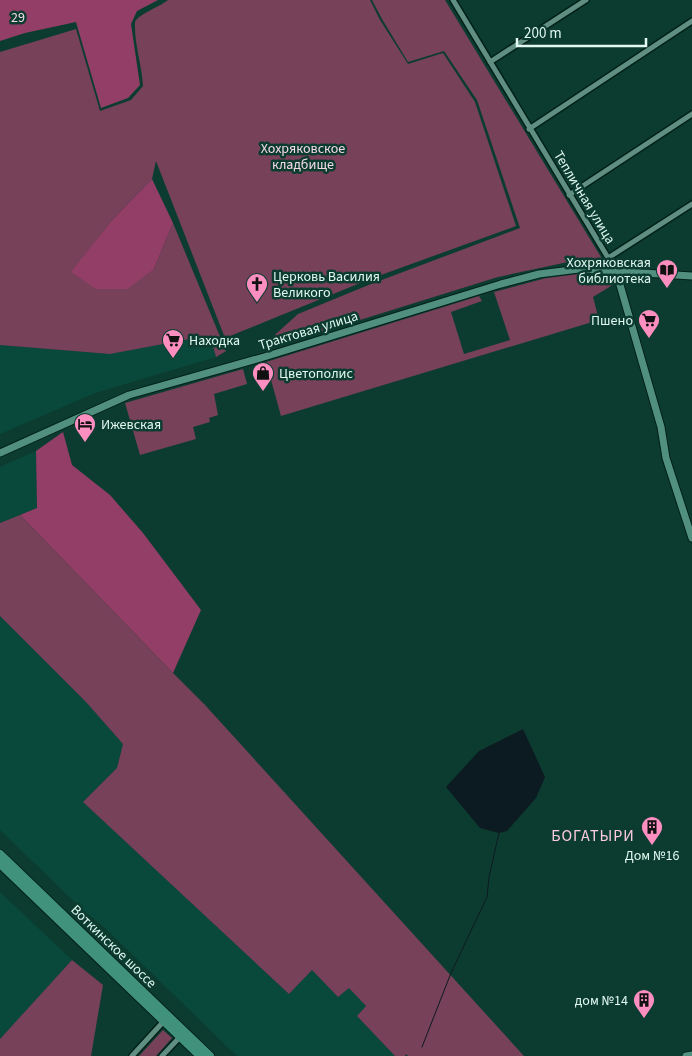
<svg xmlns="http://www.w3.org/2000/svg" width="692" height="1056" viewBox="0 0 692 1056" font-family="'Source Sans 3',sans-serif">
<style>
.built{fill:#09493b}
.green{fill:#764159}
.forest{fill:#933e67}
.water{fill:#0c1a22}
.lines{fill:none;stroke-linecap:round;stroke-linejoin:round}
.stream{stroke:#0c1a22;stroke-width:1}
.street-casing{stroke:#002119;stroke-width:8}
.secondary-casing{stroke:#002119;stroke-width:9}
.primary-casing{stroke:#002119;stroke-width:10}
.street{stroke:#608e80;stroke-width:5}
.secondary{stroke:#51907e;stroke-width:7}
.primary{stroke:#41927c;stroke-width:8}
.labels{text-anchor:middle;stroke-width:5;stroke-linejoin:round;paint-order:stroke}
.park-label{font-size:14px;fill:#f4dbe4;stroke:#0c3c30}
.street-label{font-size:14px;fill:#e1f9f0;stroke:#0c3c30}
.poi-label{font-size:14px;fill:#e1f9f0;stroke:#0c3c30;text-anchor:start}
.quarter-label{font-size:16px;letter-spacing:1px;fill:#fccbdf;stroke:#0c3c30}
</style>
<rect width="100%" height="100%" fill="#0c3c30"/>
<path class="built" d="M 195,338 L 213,346 L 216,357 L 95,393 L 0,434 L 0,345 L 110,354 Z
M 36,451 L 37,508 L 0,523 L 0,467 Z
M 0,616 L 86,702 L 123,744 L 117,768 L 83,802 L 289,994 L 312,970 L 338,997 L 349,987 L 366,1006 L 357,1016 L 395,1056 L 237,1056 L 104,927 L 84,911 L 0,830 Z
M 0,892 L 72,960 L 0,1039 Z"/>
<path class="green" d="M 168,0 L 370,0 L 380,20 L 408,64 L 443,53 L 475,102 L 516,226 L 370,279 L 225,338 L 156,161 L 152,179 L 111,221 L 72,272 L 154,269 L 173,223 L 226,351 L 216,357 L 213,346 L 195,338 L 110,354 L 0,345 L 0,52 L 76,29 L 100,111 L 131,100 L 143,86 C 142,65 134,44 135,22 C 140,13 158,8 168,0 Z
M 372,0 L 445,0 L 607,267 L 568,262 L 498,277 L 270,348 L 267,342 L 298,314 L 371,284 L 520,228 L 477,100 L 444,51 L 408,62 L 382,19 Z
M 594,272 L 614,276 L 616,283 L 593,297 L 599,320 L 281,416 L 266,362 L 479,296 L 482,301 L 451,312 L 464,354 L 510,340 L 494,292 L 546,278 Z
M 243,369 L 247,384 L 214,394 L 218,415 L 209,418 L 210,422 L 193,427 L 196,439 L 140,455 L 125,403 Z
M 20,515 L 173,673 L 205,705 L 524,1056 L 408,1056 L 406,1054 L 405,1056 L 395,1056 L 357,1016 L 366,1006 L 349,988 L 338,997 L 312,970 L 289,994 L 83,802 L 117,768 L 123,744 L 86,702 L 0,616 L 0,523 Z
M 72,960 L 103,985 L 91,1056 L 0,1056 L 0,1039 Z
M 163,1030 L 172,1038 L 156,1056 L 139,1056 Z"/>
<path class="forest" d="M 0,0 L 158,0 L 137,11 L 131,24 L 140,85 L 128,98 L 101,108 L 76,22 L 25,33 L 0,41 Z
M 152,179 L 173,223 L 154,269 L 127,289 L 96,289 L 71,272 L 111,221 Z
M 63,432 L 72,465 L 110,495 L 143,533 L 201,610 L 173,673 L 20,515 L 37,508 L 36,451 Z"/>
<path class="water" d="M 523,729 L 545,777 L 536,798 L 507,831 L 499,833 L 480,828 L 446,787 L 479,751 Z"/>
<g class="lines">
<path class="stream" d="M 422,1047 L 451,973 L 487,897 L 489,877 L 499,833"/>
<g class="street-casing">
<path id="street" d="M 453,0 L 616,271
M 490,62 L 586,0
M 529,129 L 692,21
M 569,195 L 692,114
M 608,258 L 692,204
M 132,1056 L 164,1021
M 162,1056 L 180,1037"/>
</g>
<g class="secondary-casing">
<path id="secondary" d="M 616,271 L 661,427 L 666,458 L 692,538
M 0,453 L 129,395 L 264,357 L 501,284 L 539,274 L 579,269 L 692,276
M 686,1056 L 692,1055"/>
</g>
<g class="primary-casing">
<path id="primary" d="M 0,854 L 210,1056
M 0,864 L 200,1056"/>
</g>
<use href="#street" class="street"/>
<use href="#secondary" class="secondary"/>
<use href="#primary" class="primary"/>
</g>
<defs>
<g id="library-pin" transform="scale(1.125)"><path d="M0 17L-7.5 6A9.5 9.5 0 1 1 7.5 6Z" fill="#fd8ec0" stroke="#0c3c30"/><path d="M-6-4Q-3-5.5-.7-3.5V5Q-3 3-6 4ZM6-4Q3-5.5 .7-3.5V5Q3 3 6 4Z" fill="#111"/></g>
<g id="church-pin" transform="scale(1.125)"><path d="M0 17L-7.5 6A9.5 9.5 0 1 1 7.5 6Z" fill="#fd8ec0" stroke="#0c3c30"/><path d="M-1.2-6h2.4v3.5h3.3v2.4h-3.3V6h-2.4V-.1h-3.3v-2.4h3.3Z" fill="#111"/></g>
<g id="supermarket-pin" transform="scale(1.125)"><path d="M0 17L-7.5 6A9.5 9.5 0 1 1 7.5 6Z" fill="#fd8ec0" stroke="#0c3c30"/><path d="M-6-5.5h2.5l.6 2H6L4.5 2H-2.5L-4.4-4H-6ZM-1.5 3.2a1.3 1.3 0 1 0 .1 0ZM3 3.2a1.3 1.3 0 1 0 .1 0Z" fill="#111"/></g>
<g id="shop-pin" transform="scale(1.125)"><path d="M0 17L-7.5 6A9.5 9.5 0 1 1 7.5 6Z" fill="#fd8ec0" stroke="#0c3c30"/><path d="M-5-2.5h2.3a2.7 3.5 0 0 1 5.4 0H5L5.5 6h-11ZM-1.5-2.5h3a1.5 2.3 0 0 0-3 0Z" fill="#111"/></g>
<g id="hotel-pin" transform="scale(1.125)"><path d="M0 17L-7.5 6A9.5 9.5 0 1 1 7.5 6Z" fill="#fd8ec0" stroke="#0c3c30"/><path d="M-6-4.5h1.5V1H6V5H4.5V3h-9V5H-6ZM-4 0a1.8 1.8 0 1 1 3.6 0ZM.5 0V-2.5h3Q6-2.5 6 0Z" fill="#111"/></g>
<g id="building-pin" transform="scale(1.125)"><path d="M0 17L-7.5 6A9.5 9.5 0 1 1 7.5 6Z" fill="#fd8ec0" stroke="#0c3c30"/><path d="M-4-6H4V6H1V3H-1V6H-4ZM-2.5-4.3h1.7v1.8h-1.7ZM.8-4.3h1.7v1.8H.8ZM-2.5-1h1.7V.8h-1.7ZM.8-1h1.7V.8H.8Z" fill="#111"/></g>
</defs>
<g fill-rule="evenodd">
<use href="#library-pin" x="667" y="270"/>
<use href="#church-pin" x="257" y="284"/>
<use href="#supermarket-pin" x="649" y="320"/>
<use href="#supermarket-pin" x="173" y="340"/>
<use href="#shop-pin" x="263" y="373"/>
<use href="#hotel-pin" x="85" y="424"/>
<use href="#building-pin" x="652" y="827"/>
<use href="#building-pin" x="644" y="1000"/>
</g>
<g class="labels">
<g class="park-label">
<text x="18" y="22">29</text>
<text x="303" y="153">Хохряковское<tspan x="303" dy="16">кладбище</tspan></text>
</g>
<g class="street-label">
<text transform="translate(585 197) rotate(59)" y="5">Тепличная улица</text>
<text transform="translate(308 330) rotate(-17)" y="5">Трактовая улица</text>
<text transform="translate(114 946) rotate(44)" y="5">Воткинское шоссе</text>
</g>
<g class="poi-label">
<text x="651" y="267" text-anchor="end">Хохряковская<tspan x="651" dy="16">библиотека</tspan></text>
<text x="273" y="281">Церковь Василия<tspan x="273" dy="16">Великого</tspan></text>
<text x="633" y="325" text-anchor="end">Пшено</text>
<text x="189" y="345">Находка</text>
<text x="279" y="378">Цветополис</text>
<text x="101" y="429">Ижевская</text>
<text x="652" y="860" text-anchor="middle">Дом №16</text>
<text x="628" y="1005" text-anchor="end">дом №14</text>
</g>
<g class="quarter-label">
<text x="593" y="841">БОГАТЫРИ</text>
</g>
</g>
<path d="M517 38v8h129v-8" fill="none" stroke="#e1f9f0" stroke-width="2.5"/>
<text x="524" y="38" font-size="15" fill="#e1f9f0" stroke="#0c3c30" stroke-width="4" paint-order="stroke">200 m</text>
</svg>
